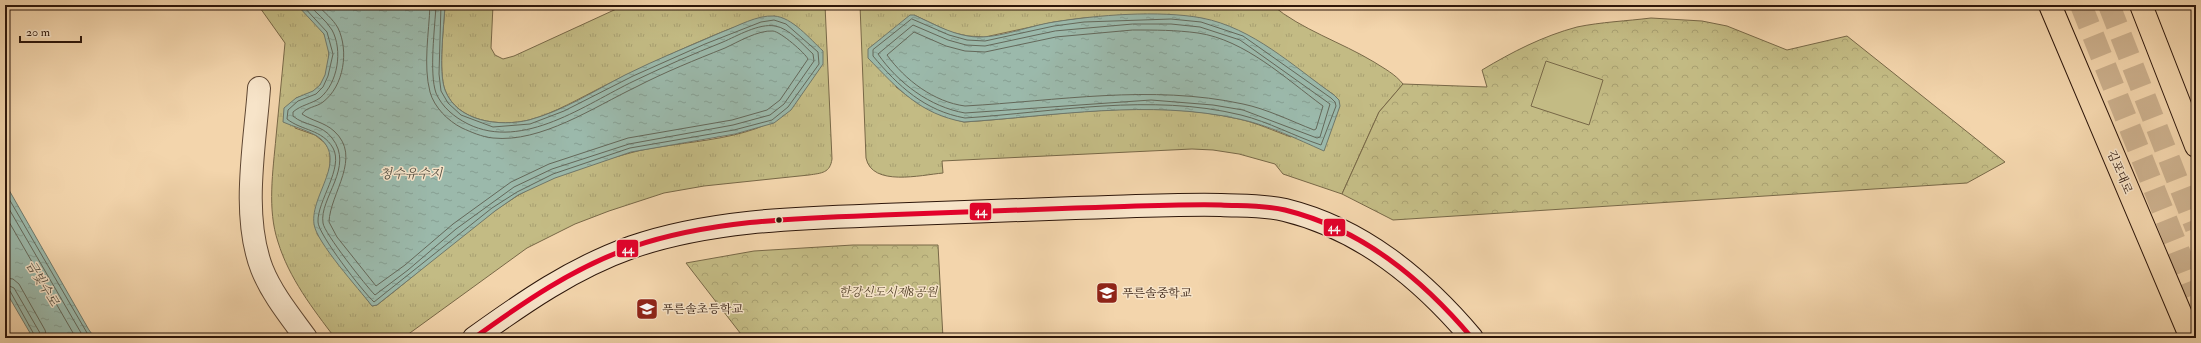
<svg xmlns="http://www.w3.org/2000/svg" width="2201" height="343" viewBox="0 0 2201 343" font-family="'IM FELL Double Pica','Noto Serif KR',serif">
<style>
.grass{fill:url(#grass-tufts);stroke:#786847;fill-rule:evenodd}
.forest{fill:url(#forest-crowns);stroke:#786847}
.garden{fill:#c3bb84;stroke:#786847}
.water{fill:url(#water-ripples);stroke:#6f786b}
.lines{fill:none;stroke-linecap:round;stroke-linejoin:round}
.shore{stroke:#64685a;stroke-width:1}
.primary-tunnel{stroke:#cbaf8c;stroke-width:22;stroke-dasharray:22 11;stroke-linecap:butt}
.street-casing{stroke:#5e4632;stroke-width:24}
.secondary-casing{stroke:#2d160a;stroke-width:24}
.primary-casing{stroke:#2d160a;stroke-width:24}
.street{stroke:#f7e4c9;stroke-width:22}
.secondary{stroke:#f7e4c9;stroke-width:22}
.primary{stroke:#f3d5ac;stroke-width:22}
.bus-1-casing{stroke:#f7e4c9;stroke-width:8}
.bus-1{stroke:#e4002b;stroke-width:5}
.bus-dot{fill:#2d160a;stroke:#f7e4c9;stroke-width:1.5}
.labels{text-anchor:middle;stroke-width:3;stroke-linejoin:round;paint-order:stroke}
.street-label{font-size:12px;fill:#2d160a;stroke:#f7e4c9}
.park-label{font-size:12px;font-style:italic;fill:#5a482f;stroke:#f7e4c9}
.poi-label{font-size:12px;fill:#2d160a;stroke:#f7e4c9;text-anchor:start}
.water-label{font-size:13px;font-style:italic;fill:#544f42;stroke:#f7e4c9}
.line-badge{stroke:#f7e4c9;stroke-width:1.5}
.badge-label{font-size:11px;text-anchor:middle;font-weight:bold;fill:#fff}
</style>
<defs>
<pattern id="grass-tufts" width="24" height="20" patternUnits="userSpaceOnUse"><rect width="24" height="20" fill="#c3bb84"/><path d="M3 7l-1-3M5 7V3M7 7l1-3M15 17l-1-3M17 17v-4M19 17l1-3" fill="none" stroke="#a8a071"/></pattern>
<pattern id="forest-crowns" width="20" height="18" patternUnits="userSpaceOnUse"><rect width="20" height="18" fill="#c3bb84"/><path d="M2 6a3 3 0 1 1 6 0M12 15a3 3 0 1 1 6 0" fill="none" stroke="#a8a071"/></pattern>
<pattern id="water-ripples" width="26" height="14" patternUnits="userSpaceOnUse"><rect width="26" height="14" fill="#9bb9ab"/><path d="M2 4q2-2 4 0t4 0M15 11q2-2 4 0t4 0" fill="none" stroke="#869e92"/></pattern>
</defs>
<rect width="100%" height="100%" fill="#f3d5ac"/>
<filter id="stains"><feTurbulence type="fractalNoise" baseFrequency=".005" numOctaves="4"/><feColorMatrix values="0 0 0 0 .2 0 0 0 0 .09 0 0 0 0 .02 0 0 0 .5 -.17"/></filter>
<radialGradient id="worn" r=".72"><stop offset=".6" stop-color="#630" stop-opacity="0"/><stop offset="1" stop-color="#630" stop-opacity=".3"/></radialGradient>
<path class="grass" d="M 258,5 L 297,5 C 305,14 318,23 324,34 C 333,50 329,81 314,91 C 309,94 302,96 296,98 L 295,128 L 315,135 L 325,143 L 330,151 L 330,165 L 317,234 L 372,306 L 377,305 C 424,269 467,227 517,196 C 551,175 593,163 630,153 C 678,139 769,144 798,99 L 775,16 C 745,21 717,34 689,46 C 660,59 632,72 604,86 C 580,98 555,113 529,120 C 500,127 457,122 445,90 C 438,71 444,26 445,5 L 493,5 L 491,48 L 495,55 L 503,59 L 514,56 L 625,5 L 825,5 L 832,159 C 830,173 822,173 809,175 L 704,186 L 664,193 L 609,211 L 575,224 L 527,248 L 403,338 L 335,338 C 313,309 289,278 278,242 C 267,209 273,171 276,137 C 279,106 282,74 285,43 Z
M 860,5 L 1272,5 C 1302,30 1341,42 1374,62 C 1385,69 1395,74 1403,84 L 1379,112 L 1342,194 L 1283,174 L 1275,164 L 1239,154 L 1213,150 L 1192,149 L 942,161 L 943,173 C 921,175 872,187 866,158 ZM 914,15 L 950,32 L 968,36 L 985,37 L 1054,22 L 1084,18 L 1171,15 L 1307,76 L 1334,95 L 1291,137 C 1274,131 1257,123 1239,119 C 1149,98 1055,116 964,122 C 931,113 923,108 896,87 Z"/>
<path class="forest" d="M 1651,18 L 1702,21 L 1727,26 L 1787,50 L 1847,36 L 2005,162 L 1967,183 L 1393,220 L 1342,194 L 1379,112 L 1403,84 L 1487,87 L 1482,70 C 1512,52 1543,36 1577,27 C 1601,22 1627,21 1651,18 Z
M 853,245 L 938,245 L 943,338 L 744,338 L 686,263 L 754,251 Z"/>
<path class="garden" d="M 1546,61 L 1603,80 L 1589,125 L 1531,106 Z"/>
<path class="water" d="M 297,5 L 445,5 C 444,26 438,71 445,90 C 457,122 500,127 529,120 C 563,111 594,91 625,75 C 657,59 690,46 722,32 C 738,26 757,15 774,16 C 792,17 810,39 823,51 L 823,64 L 791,110 L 774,123 L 735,134 L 631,152 L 555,178 L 518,195 L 495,211 L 377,305 L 372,306 C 359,289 316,242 314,224 C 310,194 350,159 317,136 C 307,130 294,127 283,122 L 284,108 L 296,98 L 313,91 L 320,85 L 325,75 L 329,54 L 324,34 Z
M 910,15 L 914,15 C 932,23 949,33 968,36 C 994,41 1027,26 1054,22 C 1097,15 1159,10 1202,18 C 1253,28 1293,66 1334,95 L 1339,100 L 1340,106 L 1324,151 C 1297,139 1268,125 1239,119 C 1149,99 1055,116 964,122 C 920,114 898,89 868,58 L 868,49 Z
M 5,183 L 89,330 L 95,338 L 33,338 L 5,290 Z"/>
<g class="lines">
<path class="shore" d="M 302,5 L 327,32 L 333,54 L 328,76 L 323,87 L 316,94 L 298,101 L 288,110 L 287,119 C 302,131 322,129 333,148 C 344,168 317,201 318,222 C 318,234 363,292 374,302 L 492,208 L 517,192 L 553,174 L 630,148 L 734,130 L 772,120 L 788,107 L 819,64 L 818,52 L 786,24 L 774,20 L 761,22 L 705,44 L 633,76 L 564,111 L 530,124 L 493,127 L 461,115 L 448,103 L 441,91 L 439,74 L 441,5
M 309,5 C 316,13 326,20 332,30 C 343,50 338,83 320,98 C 311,104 301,105 293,112 L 293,116 C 304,126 322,124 332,138 C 355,167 319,198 323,223 C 324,233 366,286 375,295 L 408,270 L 456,229 L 514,187 L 552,169 L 629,144 L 733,125 L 770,115 L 784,104 L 814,61 L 813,54 C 803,45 789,28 775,26 C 759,23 737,36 723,42 C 693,54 663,67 634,81 C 586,104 523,151 468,124 C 454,117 442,107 436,93 C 429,73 435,27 436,5
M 317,5 C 324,12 333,19 338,28 C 349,51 344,86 323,102 C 317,107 306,107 302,114 C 312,121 324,122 334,131 C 363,157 330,193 329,222 L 337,237 L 376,286 L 405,265 L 453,224 L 511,182 L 549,164 L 628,138 L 732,120 L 767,110 L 780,100 L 808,59 C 805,53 781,32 773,31 C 758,30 738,42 725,48 C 695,60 665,72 636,87 C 594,107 541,143 493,138 C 482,137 471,132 462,128 C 448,121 434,107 430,92 C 423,65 429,33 430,5
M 912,19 L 949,35 L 967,40 L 985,41 L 1054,26 L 1084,22 L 1171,19 L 1201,22 L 1243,36 L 1331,98 L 1335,102 L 1336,106 L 1321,145 C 1294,136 1269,122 1241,115 C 1151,93 1055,112 965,118 C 925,111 898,86 873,56 L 873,50 Z
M 1133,24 L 1171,24 L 1200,27 L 1240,40 L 1330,104 L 1320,137 L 1317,138 L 1243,110 L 1213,105 L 1151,100 L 965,113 C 930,107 898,83 878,54 L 913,25 L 948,40 L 966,45 L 985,46 L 1055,31 Z
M 1133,30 C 1155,30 1176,30 1198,33 C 1245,40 1285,78 1323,106 L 1316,129 L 1314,130 C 1291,121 1267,109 1243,104 C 1151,84 1057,101 965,106 C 934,102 905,80 887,55 L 914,32 L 946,46 L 965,51 L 985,52 L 1056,37 Z
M 5,192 L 90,338
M 5,202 L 84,338
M 5,215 L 76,338
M 5,278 L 13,279 L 19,284 L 45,330 L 47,338
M 5,284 L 14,288 L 40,333 L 41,338
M 5,289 L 10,291 L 36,338"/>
<path class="primary-tunnel" d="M 2081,5 L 2196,294
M 2109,5 L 2196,228"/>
<g class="street-casing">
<path id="street" d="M 259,88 C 255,144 241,215 262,269 C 272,294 290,316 306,338"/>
</g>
<g class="secondary-casing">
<path id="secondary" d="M 474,338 C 524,302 573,268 632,247 C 711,220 799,218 882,215 C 946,213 1011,210 1075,208 C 1124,207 1172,204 1221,205 C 1242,206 1264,205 1285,210 C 1362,229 1422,279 1472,338"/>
</g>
<g class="primary-casing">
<path id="primary" d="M 2050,5 L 2191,338
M 2141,5 L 2196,146"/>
</g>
<use href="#street" class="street"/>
<use href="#secondary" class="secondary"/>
<use href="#primary" class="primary"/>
<g class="bus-1-casing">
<path id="bus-1" d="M 474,338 C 524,302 573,268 632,247 C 711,220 799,218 882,215 C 946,213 1011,210 1075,208 C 1124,207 1172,204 1221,205 C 1242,206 1264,205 1285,210 C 1362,229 1422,279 1472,338"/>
</g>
<use href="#bus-1" class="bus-1"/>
</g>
<defs>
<g id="school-square" transform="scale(1.15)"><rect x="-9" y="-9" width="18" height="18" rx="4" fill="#8f2418" stroke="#f7e4c9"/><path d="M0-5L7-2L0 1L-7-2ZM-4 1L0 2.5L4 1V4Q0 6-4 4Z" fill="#fff"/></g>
</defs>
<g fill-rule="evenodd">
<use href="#school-square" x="1107" y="293"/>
<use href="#school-square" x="647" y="309"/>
</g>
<circle class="bus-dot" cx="779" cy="220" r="3.5"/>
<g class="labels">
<g class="street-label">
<text transform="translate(2120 172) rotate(67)" y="4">김포대로</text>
</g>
<g class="park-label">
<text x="888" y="296">한강신도시제8공원</text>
</g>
<g class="poi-label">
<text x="1122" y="297">푸른솔중학교</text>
<text x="662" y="313">푸른솔초등학교</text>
</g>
<g class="water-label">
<text x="411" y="178">청수유수지</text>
<text transform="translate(43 283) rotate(59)" y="5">금빛수로</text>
</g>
</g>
<g class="line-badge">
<rect x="969" y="202" width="23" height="19" rx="4" fill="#e4002b"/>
<rect x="1323" y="218" width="23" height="19" rx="4" fill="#e4002b"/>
<rect x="616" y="239" width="23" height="19" rx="4" fill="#e4002b"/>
</g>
<g class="badge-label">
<text x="981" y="215">44</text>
<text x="1334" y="231">44</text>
<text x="628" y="253">44</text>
</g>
<rect width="2201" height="343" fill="none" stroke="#f3d5ac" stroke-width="20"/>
<rect x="6" y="6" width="2189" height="331" fill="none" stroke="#2d160a" stroke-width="2"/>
<rect x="10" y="10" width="2181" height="323" fill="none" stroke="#2d160a"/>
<path d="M20 36v6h61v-6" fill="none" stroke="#2d160a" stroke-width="2"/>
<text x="26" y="36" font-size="12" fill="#2d160a" stroke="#f7e4c9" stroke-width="3" paint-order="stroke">20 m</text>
<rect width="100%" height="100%" filter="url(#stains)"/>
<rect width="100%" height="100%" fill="url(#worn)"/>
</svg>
